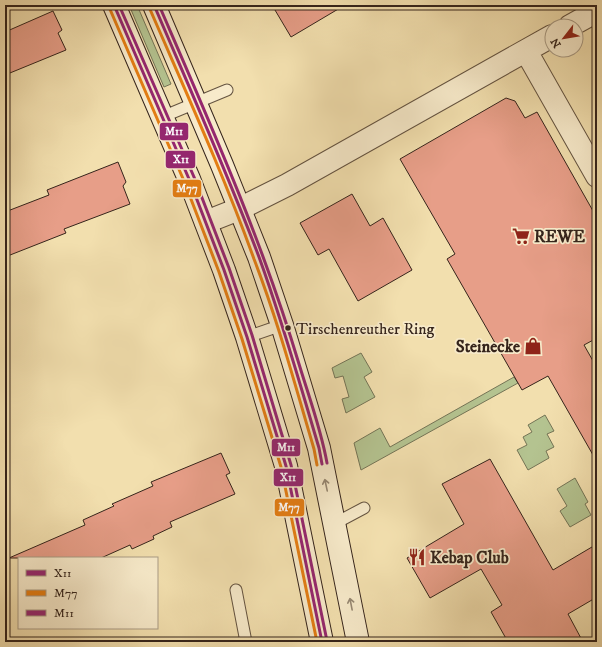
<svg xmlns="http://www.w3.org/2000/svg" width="602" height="647" viewBox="0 0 602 647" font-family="'IM FELL DW Pica',serif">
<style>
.green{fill:#b4c390;stroke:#747456}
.building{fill:#e79e88;stroke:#35241b}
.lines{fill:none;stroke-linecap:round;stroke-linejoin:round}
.service-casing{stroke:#645340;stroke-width:13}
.minor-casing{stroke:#645340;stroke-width:24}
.secondary-casing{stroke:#35241b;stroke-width:24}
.service{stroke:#f7eaca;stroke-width:11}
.minor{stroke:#f7eaca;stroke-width:22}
.secondary{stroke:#f7eaca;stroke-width:22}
.bus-1-casing{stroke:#f7eaca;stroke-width:6}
.bus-2-casing{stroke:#f7eaca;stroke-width:6}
.bus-3-casing{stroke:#f7eaca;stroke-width:6}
.bus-1{stroke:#95276e;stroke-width:3}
.bus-2{stroke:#e37d13;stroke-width:3}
.bus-3{stroke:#95276e;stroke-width:3}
.oneway{stroke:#968772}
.bus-dot{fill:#35241b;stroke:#f7eaca;stroke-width:1.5}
.labels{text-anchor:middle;stroke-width:3.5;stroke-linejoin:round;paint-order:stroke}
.bus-label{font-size:16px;fill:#35241b;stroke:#f7eaca;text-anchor:start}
.poi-label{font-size:17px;font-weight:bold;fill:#35241b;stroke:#f7eaca;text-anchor:start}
.line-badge{stroke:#f7eaca;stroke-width:1.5}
.badge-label{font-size:11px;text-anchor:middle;font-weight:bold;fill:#fff}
</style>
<rect width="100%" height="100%" fill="#f2dfae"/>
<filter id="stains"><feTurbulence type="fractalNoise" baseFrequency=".005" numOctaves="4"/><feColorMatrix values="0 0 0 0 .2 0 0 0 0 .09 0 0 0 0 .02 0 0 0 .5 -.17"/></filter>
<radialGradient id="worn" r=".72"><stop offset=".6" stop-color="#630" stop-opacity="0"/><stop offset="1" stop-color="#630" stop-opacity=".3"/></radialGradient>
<path class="green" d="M 129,5 L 137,5 L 171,84 L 164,87 Z
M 361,353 L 372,372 L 364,377 L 375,397 L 346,413 L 342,399 L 349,397 L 343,376 L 335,378 L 332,368 Z
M 514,377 L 518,383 L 361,470 L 354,443 L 380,428 L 390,447 Z
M 545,415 L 554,431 L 547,434 L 554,447 L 546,451 L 549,458 L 528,470 L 517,450 L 527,445 L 523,437 L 532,432 L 528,425 Z
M 575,478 L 588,502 L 585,504 L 591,515 L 570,527 L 560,511 L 567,506 L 557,489 Z"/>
<path class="building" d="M 272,5 L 345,5 L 291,37 Z
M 53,11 L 62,30 L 58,33 L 66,50 L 5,75 L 5,32 Z
M 506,98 L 515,101 L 525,118 L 537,112 L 597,218 L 597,338 L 584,345 L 597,368 L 597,462 L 548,376 L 522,390 L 447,259 L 455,254 L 400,159 Z
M 118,162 L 126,182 L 123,186 L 130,204 L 64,229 L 66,233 L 5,257 L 5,212 L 49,195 L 47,190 Z
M 352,194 L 370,226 L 383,218 L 412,270 L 358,301 L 329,249 L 318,255 L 300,223 Z
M 221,453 L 230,473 L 226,475 L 235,494 L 170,522 L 172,527 L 153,536 L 154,539 L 132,549 L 130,545 L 101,558 L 9,558 L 85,525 L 83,520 L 114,506 L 112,504 L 153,486 L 151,482 Z
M 490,459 L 553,570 L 597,544 L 597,597 L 568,614 L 583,642 L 508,642 L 491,612 L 502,605 L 481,569 L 430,598 L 407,558 L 464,524 L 442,484 Z"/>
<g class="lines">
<g class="service-casing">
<path id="service" d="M 162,117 L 227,90
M 247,337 L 282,325
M 334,524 L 364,508
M 236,590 L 246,642"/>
</g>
<g class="minor-casing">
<path id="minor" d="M 570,26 L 597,11
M 526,51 L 597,176
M 206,222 L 239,209 L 287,185 L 552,36"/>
</g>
<g class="secondary-casing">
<path id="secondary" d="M 114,5 L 189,179 L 224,270 L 247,337 L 286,466 L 322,642
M 154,5 L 222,165 L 259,257 L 282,325 L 319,448 L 358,642"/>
</g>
<use href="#service" class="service"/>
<use href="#minor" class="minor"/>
<use href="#secondary" class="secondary"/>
<g class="bus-1-casing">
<path id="bus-1" d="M 114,5 L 189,179 L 224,270 L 247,337 L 286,466 L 322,642
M 154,5 C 190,89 227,172 259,257 C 282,320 300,384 319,448 L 322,464"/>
</g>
<g class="bus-2-casing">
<path id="bus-2" d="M 109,7 L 184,181 L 219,272 L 242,339 L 281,467 L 317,642
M 149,7 C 185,90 223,173 254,259 C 278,321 295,385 314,449 L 317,465"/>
</g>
<g class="bus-3-casing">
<path id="bus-3" d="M 119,5 L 194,177 L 229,268 L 252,335 L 291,465 L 327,641
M 159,5 C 210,123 262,240 299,364 C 309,397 321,429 327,463"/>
</g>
<use href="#bus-1" class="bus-1"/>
<use href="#bus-2" class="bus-2"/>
<use href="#bus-3" class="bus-3"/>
</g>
<defs><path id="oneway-shaft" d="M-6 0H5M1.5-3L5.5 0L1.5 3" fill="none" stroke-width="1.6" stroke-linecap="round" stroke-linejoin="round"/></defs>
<g class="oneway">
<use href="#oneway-shaft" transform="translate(326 485) rotate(-102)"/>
<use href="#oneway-shaft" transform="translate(351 604) rotate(-101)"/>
</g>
<defs>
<g id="supermarket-bare" transform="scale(1.38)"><path d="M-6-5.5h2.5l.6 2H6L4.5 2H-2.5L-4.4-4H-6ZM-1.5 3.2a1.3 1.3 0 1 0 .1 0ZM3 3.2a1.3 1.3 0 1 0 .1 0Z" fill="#8f2418" stroke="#f7eaca" stroke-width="2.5" paint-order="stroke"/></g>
<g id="shop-bare" transform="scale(1.38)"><path d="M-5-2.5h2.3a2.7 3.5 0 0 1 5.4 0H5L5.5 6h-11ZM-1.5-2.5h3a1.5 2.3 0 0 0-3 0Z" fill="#8f2418" stroke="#f7eaca" stroke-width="2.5" paint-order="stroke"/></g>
<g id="restaurant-bare" transform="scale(1.38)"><path d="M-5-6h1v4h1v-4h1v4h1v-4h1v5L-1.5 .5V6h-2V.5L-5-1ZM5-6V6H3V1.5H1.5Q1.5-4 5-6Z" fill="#8f2418" stroke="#f7eaca" stroke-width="2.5" paint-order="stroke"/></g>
</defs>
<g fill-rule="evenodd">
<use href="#supermarket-bare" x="521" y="236"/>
<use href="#shop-bare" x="533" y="346"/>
<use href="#restaurant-bare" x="417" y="557"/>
</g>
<circle class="bus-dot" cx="288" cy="328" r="3.5"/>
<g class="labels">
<g class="bus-label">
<text x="296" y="334">Tirschenreuther Ring</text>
</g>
<g class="poi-label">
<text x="534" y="242">REWE</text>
<text x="520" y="352" text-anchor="end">Steinecke</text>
<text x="430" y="563">Kebap Club</text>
</g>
</g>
<g class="line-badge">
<rect x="159" y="122" width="30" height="19" rx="4" fill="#95276e"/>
<rect x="165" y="150" width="31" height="19" rx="4" fill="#95276e"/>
<rect x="172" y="179" width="30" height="19" rx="4" fill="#e37d13"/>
<rect x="271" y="438" width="30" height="19" rx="4" fill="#95276e"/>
<rect x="273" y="468" width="31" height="19" rx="4" fill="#95276e"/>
<rect x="274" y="498" width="31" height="19" rx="4" fill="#e37d13"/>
</g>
<g class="badge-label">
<text x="174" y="135">M11</text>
<text x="181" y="163">X11</text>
<text x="187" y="192">M77</text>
<text x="286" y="451">M11</text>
<text x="288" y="481">X11</text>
<text x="289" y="511">M77</text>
</g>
<rect width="602" height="647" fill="none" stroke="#f2dfae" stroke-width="20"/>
<rect x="6" y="6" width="590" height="635" fill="none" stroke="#35241b" stroke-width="2"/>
<rect x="10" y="10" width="582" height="627" fill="none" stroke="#35241b"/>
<rect x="18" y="557" width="140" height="72" fill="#f7eaca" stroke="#a99b84"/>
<rect x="26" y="570" width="20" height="6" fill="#95276e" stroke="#a99b84"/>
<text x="54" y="577" font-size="12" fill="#35241b">X11</text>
<rect x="26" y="590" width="20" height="6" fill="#e37d13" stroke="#a99b84"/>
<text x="54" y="597" font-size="12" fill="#35241b">M77</text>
<rect x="26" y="610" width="20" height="6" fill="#95276e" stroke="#a99b84"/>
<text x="54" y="617" font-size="12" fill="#35241b">M11</text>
<g transform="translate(564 38) rotate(239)"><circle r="19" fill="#f7eaca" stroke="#a99b84"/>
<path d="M0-3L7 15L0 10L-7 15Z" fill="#8f2418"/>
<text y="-6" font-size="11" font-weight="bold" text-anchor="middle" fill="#35241b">N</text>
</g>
<rect width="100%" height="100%" filter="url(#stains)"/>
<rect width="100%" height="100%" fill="url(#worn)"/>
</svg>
